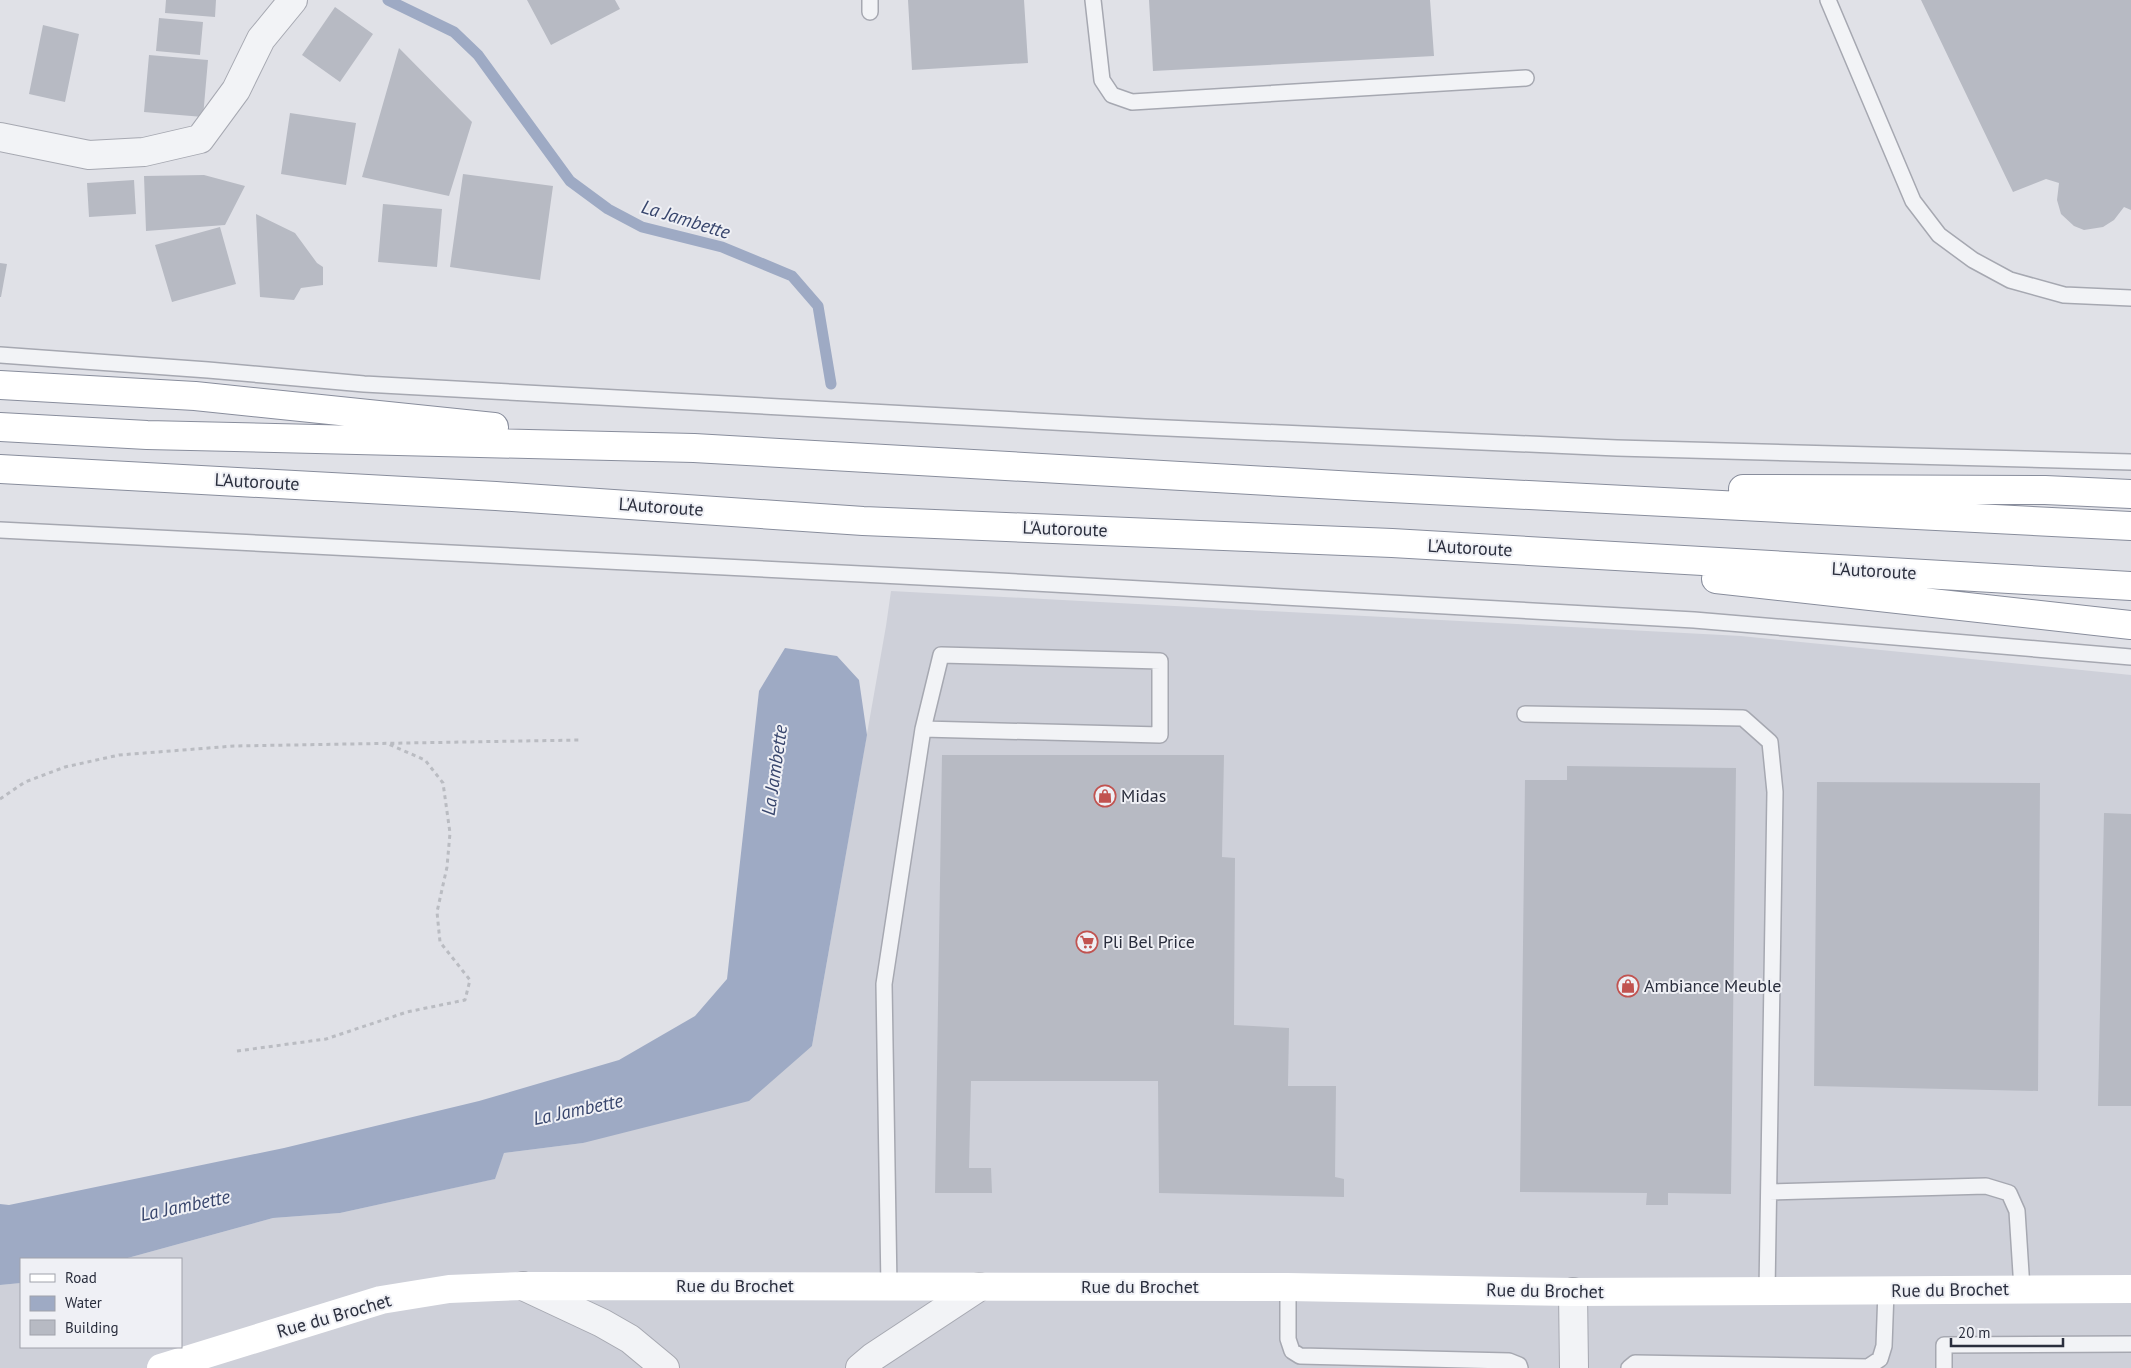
<svg xmlns="http://www.w3.org/2000/svg" width="2131" height="1368" viewBox="0 0 2131 1368" font-family="'PT Sans',sans-serif">
<style>
.built{fill:#ced0d9}
.water{fill:#9eaac4}
.lines{fill:none;stroke-linecap:round;stroke-linejoin:round}
.stream{stroke:#9eaac4;stroke-width:11}
.building{fill:#b7bac3}
.service-casing{stroke:#a6a8b1;stroke-width:18}
.minor-casing{stroke:#a6a8b1;stroke-width:30}
.motorway-casing{stroke:#888d9c;stroke-width:30}
.path{stroke:#babcc2;stroke-width:3;stroke-dasharray:4 4;stroke-linecap:butt}
.service{stroke:#f2f3f6;stroke-width:15}
.minor{stroke:#f2f3f6;stroke-width:28}
.secondary{stroke:#fff;stroke-width:28}
.motorway{stroke:#fff;stroke-width:28}
.labels{text-anchor:middle;stroke-width:4;stroke-linejoin:round;paint-order:stroke}
.street-label{font-size:18px;fill:#2a2e3d;stroke:#eff0f5}
.poi-label{font-size:18px;fill:#2a2e3d;stroke:#eff0f5;text-anchor:start}
.water-label{font-size:19px;font-style:italic;fill:#38466d;stroke:#eff0f5}
</style>
<rect width="100%" height="100%" fill="#e0e1e7"/>
<path class="built" d="M 891,591 L 1741,636 L 2131,675 L 2131,1368 L 0,1368 L 0,1285 L 21,1283 L 21,1347 L 181,1347 L 181,1259 L 124,1259 L 273,1218 L 340,1213 L 494,1179 L 504,1153 L 583,1143 L 812,1046 L 886,626 Z"/>
<path class="water" d="M 785,648 L 837,656 L 859,680 L 867,735 L 812,1046 L 749,1101 L 583,1143 L 504,1153 L 495,1179 L 340,1213 L 273,1218 L 124,1259 L 21,1259 L 21,1283 L 0,1285 L 0,1204 L 9,1205 L 284,1148 L 479,1101 L 619,1060 L 695,1016 L 727,979 L 759,691 Z"/>
<g class="lines">
<path class="stream" d="M 388,0 L 454,32 L 478,55 L 570,181 L 608,209 L 642,227 L 722,247 L 792,276 L 818,306 L 831,384"/>
</g>
<path class="building" d="M 166,0 L 216,0 L 215,17 L 165,13 Z
M 527,0 L 615,0 L 620,9 L 551,45 Z
M 908,0 L 1024,0 L 1028,63 L 912,70 Z
M 1149,0 L 1430,0 L 1434,56 L 1153,71 Z
M 1921,0 L 2131,0 L 2131,210 L 2124,207 L 2114,220 L 2103,227 L 2084,230 L 2074,226 L 2061,214 L 2057,200 L 2059,183 L 2046,179 L 2013,192 Z
M 335,7 L 373,34 L 340,82 L 302,55 Z
M 159,18 L 203,22 L 200,55 L 156,51 Z
M 43,25 L 79,34 L 65,102 L 29,94 Z
M 399,48 L 472,122 L 449,196 L 362,177 Z
M 149,55 L 208,60 L 203,117 L 144,112 Z
M 290,113 L 356,123 L 346,185 L 281,174 Z
M 463,174 L 553,186 L 540,280 L 450,267 Z
M 204,175 L 245,186 L 225,225 L 146,231 L 144,176 Z
M 134,180 L 136,214 L 89,217 L 87,183 Z
M 383,204 L 442,209 L 437,267 L 378,262 Z
M 256,214 L 295,233 L 317,263 L 323,267 L 323,285 L 301,288 L 294,300 L 260,297 Z
M 220,227 L 236,284 L 172,302 L 155,245 Z
M 0,263 L 7,264 L 1,297 L 0,297 Z
M 942,755 L 1224,755 L 1222,857 L 1235,858 L 1234,1025 L 1289,1028 L 1288,1086 L 1336,1086 L 1335,1177 L 1344,1179 L 1344,1197 L 1159,1193 L 1158,1081 L 971,1081 L 969,1168 L 991,1168 L 992,1193 L 935,1193 Z
M 1567,766 L 1736,768 L 1731,1194 L 1668,1193 L 1668,1205 L 1646,1205 L 1647,1193 L 1520,1192 L 1525,780 L 1567,780 Z
M 1817,782 L 2040,783 L 2038,1091 L 1814,1086 Z
M 2104,813 L 2131,814 L 2131,1106 L 2098,1106 Z"/>
<g class="lines">
<g class="service-casing">
<path id="service" d="M 870,0 L 870,12
M 1093,0 L 1102,80 L 1112,95 L 1132,102 L 1526,78
M 1828,0 L 1913,201 L 1939,235 L 1973,260 L 2010,280 L 2064,295 L 2131,298
M 0,355 L 208,370 L 364,384 L 1145,427 L 1617,448 L 2131,462
M 0,530 L 999,581 L 1694,620 L 2131,657
M 1525,714 L 1743,718 L 1770,742 L 1775,792 L 1767,1291
M 1769,1192 L 1986,1186 L 2009,1193 L 2017,1211 L 2022,1289
M 889,1287 L 884,984 L 923,729 L 941,655 L 1160,661 L 1160,735 L 923,729
M 1288,1287 L 1288,1339 L 1292,1351 L 1300,1356 L 1509,1361 L 1519,1365 L 1520,1368
M 1629,1368 L 1635,1363 L 1868,1367 L 1880,1359 L 1884,1346 L 1886,1291
M 1944,1368 L 1944,1345 L 2131,1344"/>
</g>
<g class="minor-casing">
<path id="minor" d="M 0,137 L 89,155 L 144,152 L 200,139 L 236,90 L 261,39 L 293,0
M 523,1286 L 602,1323 L 630,1339 L 665,1368
M 1573,1292 L 1574,1368
M 860,1368 L 873,1357 L 979,1287"/>
</g>
<g class="motorway-casing">
<path id="motorway" d="M 0,385 L 195,396 L 494,427
M 0,427 L 147,435 L 694,448 L 1372,487 L 2131,526
M 0,469 L 496,496 L 863,521 L 1392,543 L 2131,586
M 1743,489 L 2045,490 L 2131,494
M 1716,579 L 2131,625"/>
</g>
<path class="path" d="M 0,799 L 25,782 L 65,767 L 119,755 L 234,746 L 580,740
M 237,1051 L 326,1039 L 407,1012 L 465,1000 L 470,980 L 440,942 L 437,912 L 447,867 L 450,833 L 443,783 L 425,760 L 386,743"/>
<use href="#service" class="service"/>
<use href="#minor" class="minor"/>
<path class="secondary" d="M 161,1368 L 381,1300 L 449,1289 L 523,1286 L 1288,1287 L 1573,1292 L 2131,1289"/>
<use href="#motorway" class="motorway"/>
</g>
<defs>
<g id="shop-ring" transform="scale(1.125)"><circle r="9.5" fill="#eff0f5" stroke="#c15350" stroke-width="1.5"/><path d="M-5-2.5h2.3a2.7 3.5 0 0 1 5.4 0H5L5.5 6h-11ZM-1.5-2.5h3a1.5 2.3 0 0 0-3 0Z" fill="#c15350"/></g>
<g id="supermarket-ring" transform="scale(1.125)"><circle r="9.5" fill="#eff0f5" stroke="#c15350" stroke-width="1.5"/><path d="M-6-5.5h2.5l.6 2H6L4.5 2H-2.5L-4.4-4H-6ZM-1.5 3.2a1.3 1.3 0 1 0 .1 0ZM3 3.2a1.3 1.3 0 1 0 .1 0Z" fill="#c15350"/></g>
</defs>
<g fill-rule="evenodd">
<use href="#shop-ring" x="1105" y="796"/>
<use href="#supermarket-ring" x="1087" y="942"/>
<use href="#shop-ring" x="1628" y="986"/>
</g>
<g class="labels">
<g class="street-label">
<text transform="translate(257 482) rotate(3)" y="6">L'Autoroute</text>
<text transform="translate(661 507) rotate(4)" y="6">L'Autoroute</text>
<text transform="translate(1065 529) rotate(2)" y="6">L'Autoroute</text>
<text transform="translate(1470 548) rotate(3)" y="6">L'Autoroute</text>
<text transform="translate(1874 571) rotate(3)" y="6">L'Autoroute</text>
<text x="735" y="1292">Rue du Brochet</text>
<text x="1140" y="1293">Rue du Brochet</text>
<text transform="translate(1950 1290) rotate(-1)" y="6">Rue du Brochet</text>
<text transform="translate(1545 1291) rotate(1)" y="6">Rue du Brochet</text>
<text transform="translate(334 1316) rotate(-16)" y="6">Rue du Brochet</text>
</g>
<g class="poi-label">
<text x="1121" y="802">Midas</text>
<text x="1103" y="948">Pli Bel Price</text>
<text x="1644" y="992">Ambiance Meuble</text>
</g>
<g class="water-label">
<text transform="translate(686 219) rotate(17)" y="7">La Jambette</text>
<text transform="translate(774 770) rotate(-82)" y="7">La Jambette</text>
<text transform="translate(578 1109) rotate(-12)" y="7">La Jambette</text>
<text transform="translate(185 1205) rotate(-12)" y="7">La Jambette</text>
</g>
</g>
<rect x="20" y="1258" width="162" height="90" fill="#eff0f5" stroke="#a0a2ab"/>
<rect x="30" y="1274" width="25" height="8" fill="#ffffff" stroke="#a0a2ab"/>
<text x="65" y="1283" font-size="15" fill="#2a2e3d">Road</text>
<rect x="30" y="1296" width="25" height="15" fill="#9eaac4" stroke="#a0a2ab"/>
<text x="65" y="1308" font-size="15" fill="#2a2e3d">Water</text>
<rect x="30" y="1320" width="25" height="15" fill="#b7bac3" stroke="#a0a2ab"/>
<text x="65" y="1333" font-size="15" fill="#2a2e3d">Building</text>
<path d="M1951 1338v8h112v-8" fill="none" stroke="#2a2e3d" stroke-width="2.5"/>
<text x="1958" y="1338" font-size="15" fill="#2a2e3d" stroke="#eff0f5" stroke-width="4" paint-order="stroke">20 m</text>
</svg>
